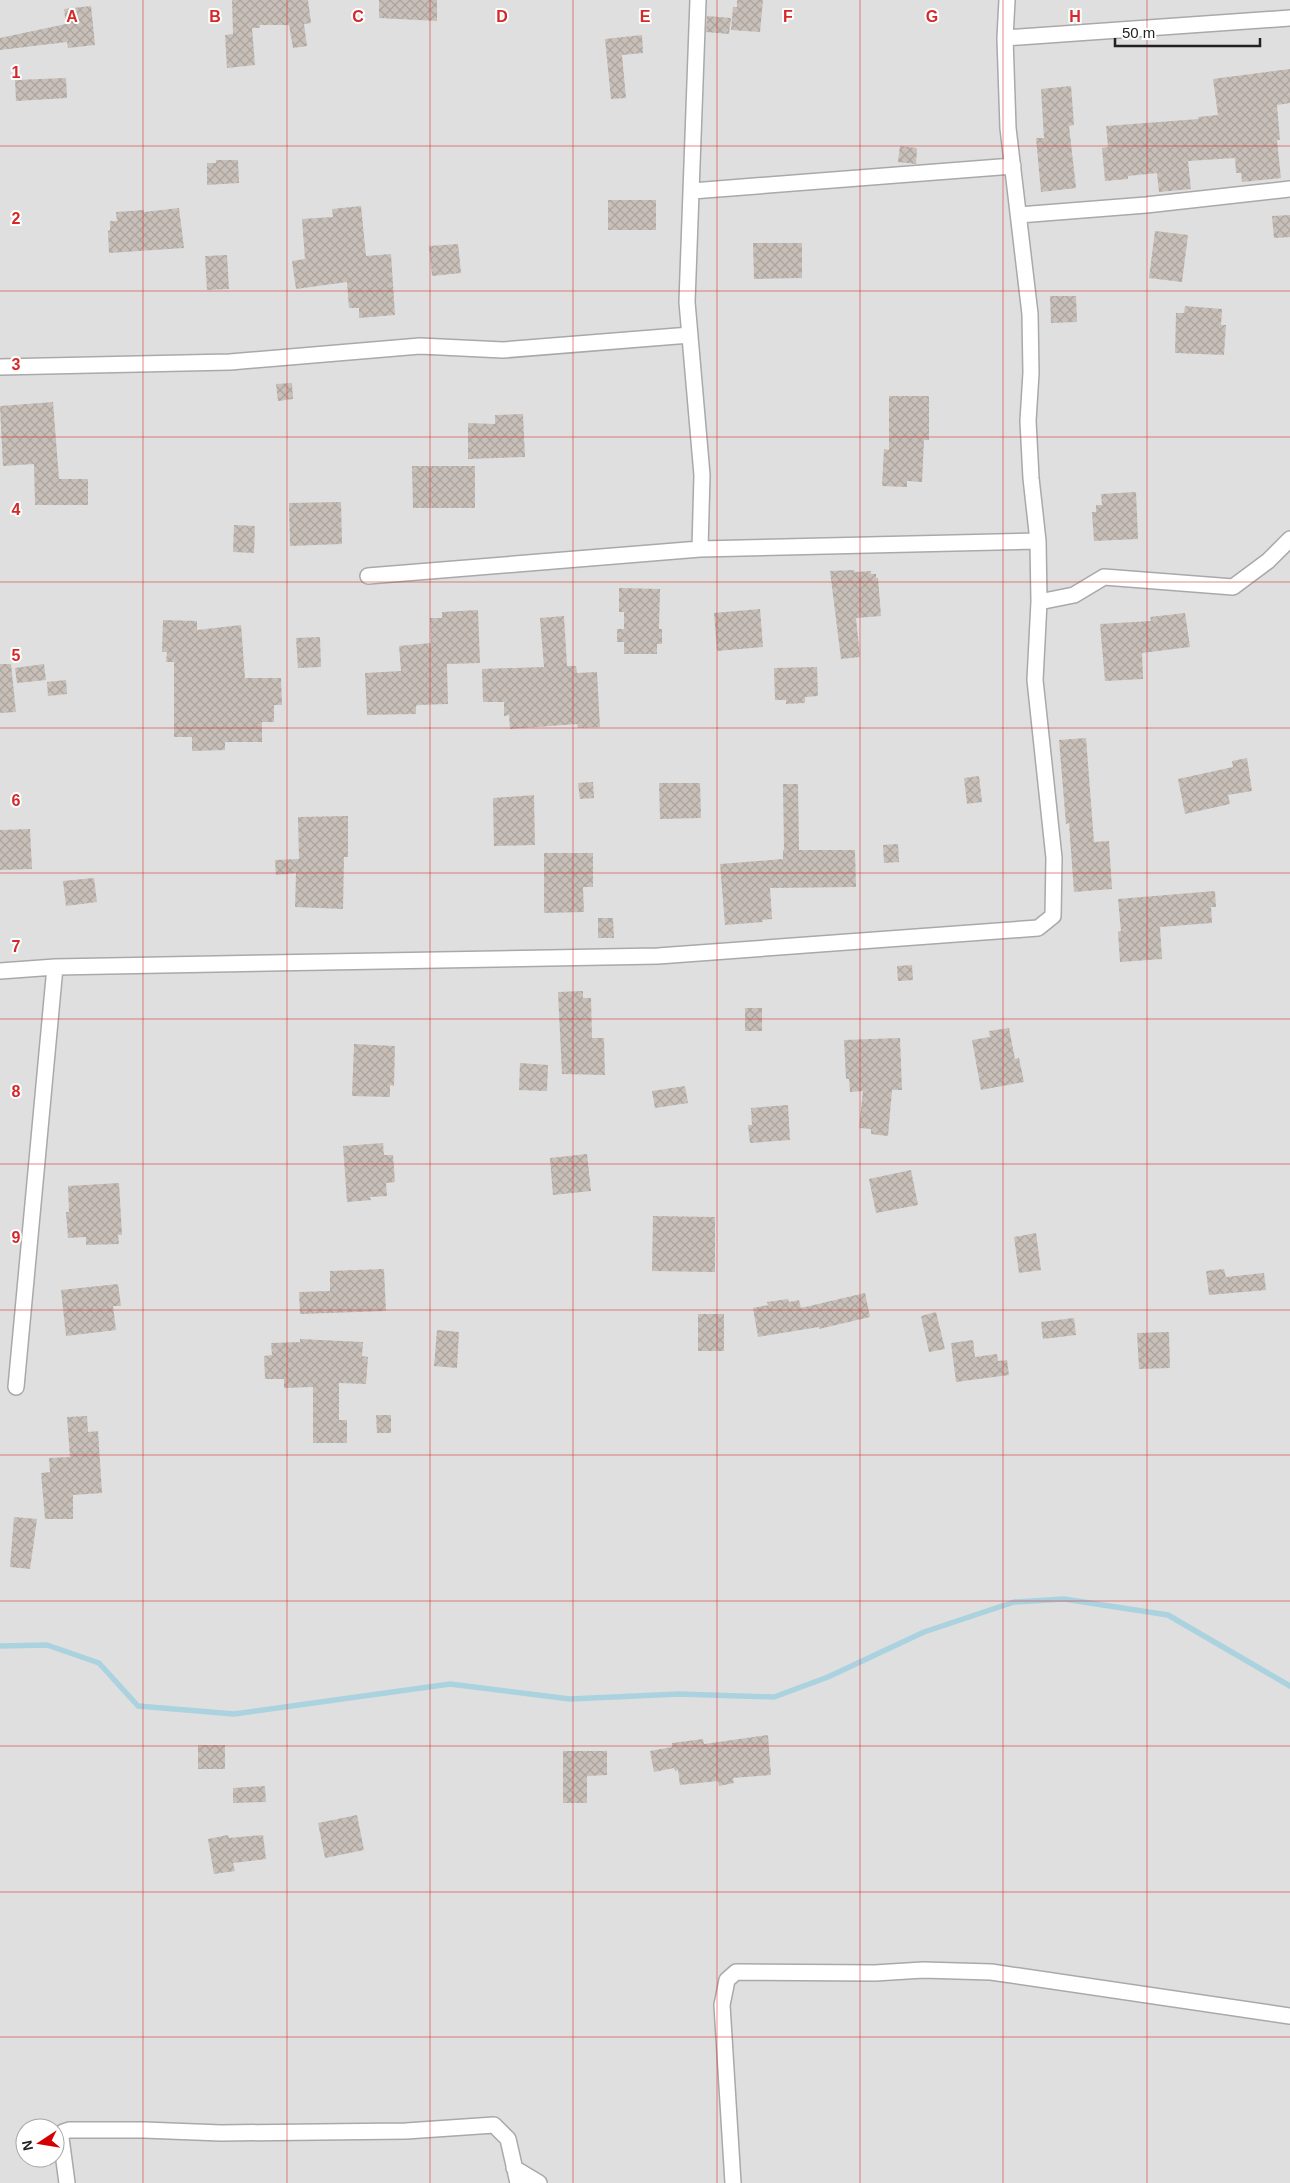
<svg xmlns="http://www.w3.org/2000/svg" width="1290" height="2183" viewBox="0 0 1290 2183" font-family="Helvetica,sans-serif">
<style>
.residential{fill:#e0dfdf;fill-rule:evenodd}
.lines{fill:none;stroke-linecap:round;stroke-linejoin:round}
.stream{stroke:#aad3df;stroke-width:5.5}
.building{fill:url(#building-cross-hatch)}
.street-casing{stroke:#a9a9a9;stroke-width:18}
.street{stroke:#fff;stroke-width:15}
.grid{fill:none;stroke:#d62828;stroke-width:1;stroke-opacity:0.55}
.grid-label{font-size:16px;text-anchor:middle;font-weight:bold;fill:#d62828;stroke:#fff;stroke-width:4;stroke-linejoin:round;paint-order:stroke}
</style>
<defs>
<pattern id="building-cross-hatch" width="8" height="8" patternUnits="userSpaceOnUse" patternTransform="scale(1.25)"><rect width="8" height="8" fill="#c7bfb8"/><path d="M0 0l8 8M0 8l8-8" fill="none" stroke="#aba49e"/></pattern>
</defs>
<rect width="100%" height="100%" fill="#f2efe9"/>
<path class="residential" d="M 0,0 L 1290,0 L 1290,2183 L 0,2183 ZM 25,2128 L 55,2128 L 55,2158 L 25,2158 Z"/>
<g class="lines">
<path class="stream" d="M 0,1646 L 47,1645 L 99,1663 L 138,1706 L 234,1714 L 450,1684 L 570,1699 L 679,1694 L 774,1697 L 828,1677 L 924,1632 L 1014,1602 L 1064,1599 L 1168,1615 L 1290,1686"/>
</g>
<path class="building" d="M 232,0 L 308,0 L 311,23 L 304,24 L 307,46 L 293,48 L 289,25 L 260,25 L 260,28 L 252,28 L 255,65 L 227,68 L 225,35 L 233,34 Z
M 379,0 L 437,0 L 437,21 L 379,18 Z
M 737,0 L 763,0 L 760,32 L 731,30 L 733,7 L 737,7 Z
M 91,6 L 95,45 L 68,48 L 67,42 L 0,50 L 0,38 L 66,24 L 64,9 Z
M 707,16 L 731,18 L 729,34 L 706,32 Z
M 642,35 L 643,53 L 622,55 L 626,98 L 611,99 L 605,39 Z
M 1290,69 L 1290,103 L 1277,105 L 1280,140 L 1277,140 L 1281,178 L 1242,182 L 1241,173 L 1236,173 L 1235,158 L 1188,161 L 1191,189 L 1159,192 L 1157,173 L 1128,176 L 1128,179 L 1105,181 L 1102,148 L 1108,147 L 1106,126 L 1199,119 L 1198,117 L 1218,115 L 1213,79 Z
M 66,78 L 67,98 L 16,101 L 15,80 Z
M 1071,86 L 1074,125 L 1069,126 L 1076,188 L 1041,192 L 1036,138 L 1044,138 L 1041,89 Z
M 900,146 L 917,148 L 916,164 L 898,162 Z
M 216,160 L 238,160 L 239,183 L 207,185 L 207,163 L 216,163 Z
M 608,200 L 656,200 L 656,230 L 608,230 Z
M 361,206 L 366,256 L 391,254 L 395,315 L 359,318 L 359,308 L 349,308 L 347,282 L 296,289 L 292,261 L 305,259 L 302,219 L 333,217 L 332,209 Z
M 179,208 L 184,248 L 109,253 L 108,231 L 110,230 L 110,221 L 117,221 L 116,212 L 144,210 L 144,212 Z
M 1290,215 L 1290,237 L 1274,238 L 1272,216 Z
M 1155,231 L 1188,235 L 1182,282 L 1149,278 Z
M 753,243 L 802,243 L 802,278 L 754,279 Z
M 458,244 L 461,273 L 432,276 L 429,246 Z
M 227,255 L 229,289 L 207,290 L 205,256 Z
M 1050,296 L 1076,296 L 1077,322 L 1051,323 Z
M 1185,306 L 1222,309 L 1221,325 L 1226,325 L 1224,355 L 1175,353 L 1176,313 L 1184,313 Z
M 292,383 L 293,399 L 278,401 L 276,384 Z
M 889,396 L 929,396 L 929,440 L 924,440 L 922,482 L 907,481 L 907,487 L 882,486 L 884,449 L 889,450 Z
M 53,402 L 59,479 L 88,479 L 88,505 L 35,505 L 34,464 L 3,466 L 0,406 Z
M 523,414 L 525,457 L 468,459 L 468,423 L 495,424 L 495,415 Z
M 412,466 L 475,466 L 475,508 L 413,508 Z
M 1136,492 L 1138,539 L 1094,541 L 1092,512 L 1096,512 L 1096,505 L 1102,505 L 1101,494 Z
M 341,502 L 342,544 L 290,546 L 289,503 Z
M 234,525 L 255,526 L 254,553 L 233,552 Z
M 854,570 L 855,572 L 871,571 L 871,574 L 876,574 L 876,578 L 878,578 L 881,616 L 856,618 L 860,657 L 841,659 L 830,571 Z
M 619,588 L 660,589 L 659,629 L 662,629 L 662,644 L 657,644 L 657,654 L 624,654 L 624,642 L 617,642 L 617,629 L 624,629 L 624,612 L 619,612 Z
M 760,609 L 763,647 L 717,651 L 714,613 Z
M 478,610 L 480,663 L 447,664 L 448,704 L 418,705 L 416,706 L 416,714 L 367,715 L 365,673 L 401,671 L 399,646 L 431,643 L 430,618 L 442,618 L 442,612 Z
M 1185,613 L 1190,647 L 1142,653 L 1143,679 L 1105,681 L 1100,624 L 1151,621 L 1150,617 Z
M 564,616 L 567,666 L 576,666 L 577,673 L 597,672 L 600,727 L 578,728 L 577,724 L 510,729 L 509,715 L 504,716 L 504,702 L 483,702 L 482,669 L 544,667 L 540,618 Z
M 163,620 L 197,621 L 197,630 L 241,625 L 245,678 L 281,678 L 282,705 L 274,705 L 274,722 L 262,722 L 262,742 L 225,742 L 225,750 L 192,751 L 192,737 L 174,737 L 174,662 L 166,662 L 167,652 L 162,652 Z
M 320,637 L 321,667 L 298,668 L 296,638 Z
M 0,664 L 11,664 L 16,712 L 0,713 Z
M 44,664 L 46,680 L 17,683 L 15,668 Z
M 817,667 L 818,696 L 805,697 L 805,703 L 786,704 L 786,700 L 775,700 L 774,668 Z
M 66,680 L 67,694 L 48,696 L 47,682 Z
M 1086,738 L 1094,842 L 1109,841 L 1112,889 L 1074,892 L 1069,823 L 1066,824 L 1059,740 Z
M 1247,758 L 1252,791 L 1228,795 L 1230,804 L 1185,814 L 1178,779 L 1233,767 L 1232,761 Z
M 979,776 L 982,802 L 967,804 L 964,778 Z
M 593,782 L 594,798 L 580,799 L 578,783 Z
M 659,783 L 700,783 L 701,818 L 660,819 Z
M 783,784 L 798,784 L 799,850 L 855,850 L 856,887 L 770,888 L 772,919 L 762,920 L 763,922 L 725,925 L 720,864 L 783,859 L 783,850 L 784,850 Z
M 534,795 L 535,845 L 494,846 L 493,798 Z
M 348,816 L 348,857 L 344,857 L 343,909 L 295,907 L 296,873 L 276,875 L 275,860 L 299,859 L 298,817 Z
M 30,829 L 32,869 L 0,870 L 0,830 Z
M 898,844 L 899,862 L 884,863 L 883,845 Z
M 544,853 L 593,853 L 593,887 L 583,887 L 584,912 L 544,913 Z
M 94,878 L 97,902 L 66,906 L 63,881 Z
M 1215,891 L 1216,907 L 1211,907 L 1212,923 L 1160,927 L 1162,959 L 1120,962 L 1118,932 L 1121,931 L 1118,899 Z
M 598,918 L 613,918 L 614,938 L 598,938 Z
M 912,965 L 913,980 L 898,981 L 897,966 Z
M 583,991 L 583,998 L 591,998 L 592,1038 L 604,1038 L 605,1075 L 562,1074 L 558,992 Z
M 745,1008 L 762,1008 L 762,1031 L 745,1031 Z
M 1009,1028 L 1015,1059 L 1019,1058 L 1024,1082 L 981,1090 L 972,1040 L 990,1037 L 989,1031 Z
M 900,1038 L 902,1090 L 892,1090 L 888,1136 L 871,1134 L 871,1129 L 859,1128 L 863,1091 L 850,1092 L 849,1079 L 846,1079 L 844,1040 Z
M 354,1044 L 395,1046 L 394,1086 L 390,1085 L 390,1097 L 352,1096 Z
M 520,1063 L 548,1065 L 547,1091 L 519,1090 Z
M 685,1086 L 688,1103 L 655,1108 L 652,1091 Z
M 788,1105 L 790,1140 L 750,1143 L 748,1125 L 752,1125 L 751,1108 Z
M 383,1143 L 384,1155 L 393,1155 L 395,1182 L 386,1183 L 387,1196 L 370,1197 L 371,1200 L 347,1202 L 343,1146 Z
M 587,1154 L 591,1191 L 553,1195 L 550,1158 Z
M 911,1170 L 918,1205 L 876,1213 L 869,1179 Z
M 119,1183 L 122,1235 L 118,1235 L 119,1244 L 86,1245 L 86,1237 L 68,1238 L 66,1212 L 69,1212 L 68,1186 Z
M 653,1216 L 715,1217 L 715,1272 L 652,1271 Z
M 1036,1233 L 1041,1270 L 1019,1273 L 1014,1237 Z
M 384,1269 L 386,1311 L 300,1314 L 299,1292 L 330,1291 L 330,1271 Z
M 1224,1269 L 1226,1277 L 1264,1273 L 1266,1290 L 1209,1295 L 1206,1271 Z
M 118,1284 L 121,1306 L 113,1306 L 116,1330 L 66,1336 L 61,1290 Z
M 865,1293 L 870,1317 L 819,1329 L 819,1327 L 758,1337 L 753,1308 L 768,1305 L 767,1302 L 788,1299 L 789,1302 L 799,1300 L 801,1308 Z
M 936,1312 L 945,1349 L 929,1352 L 921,1316 Z
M 698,1314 L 724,1314 L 724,1351 L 698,1351 Z
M 1074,1318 L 1076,1335 L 1043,1339 L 1041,1322 Z
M 437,1330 L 459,1332 L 457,1368 L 434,1366 Z
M 1169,1332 L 1170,1368 L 1139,1369 L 1137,1333 Z
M 300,1339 L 363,1342 L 362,1356 L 368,1357 L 366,1384 L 339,1383 L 339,1420 L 347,1420 L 347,1443 L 313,1443 L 313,1387 L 284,1388 L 284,1379 L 265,1379 L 264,1356 L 272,1355 L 271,1343 L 300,1342 Z
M 973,1340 L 975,1357 L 997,1354 L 998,1361 L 1007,1360 L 1009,1375 L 956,1382 L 951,1343 Z
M 376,1415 L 391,1415 L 391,1433 L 377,1433 Z
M 87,1416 L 88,1432 L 98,1431 L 102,1493 L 73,1495 L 73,1519 L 45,1519 L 41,1473 L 50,1472 L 49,1458 L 70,1457 L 67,1417 Z
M 14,1517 L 37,1519 L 30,1569 L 10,1567 Z
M 768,1735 L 771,1775 L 733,1778 L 734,1783 L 719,1786 L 718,1781 L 680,1785 L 678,1770 L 675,1771 L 674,1768 L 654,1772 L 650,1751 L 672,1747 L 672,1743 L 703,1739 L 704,1744 Z
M 198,1745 L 225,1745 L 225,1769 L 198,1769 Z
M 563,1751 L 607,1751 L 607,1775 L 587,1776 L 587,1803 L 563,1803 Z
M 265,1786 L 266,1802 L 233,1803 L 233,1788 Z
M 357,1815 L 364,1850 L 325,1858 L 318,1823 Z
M 228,1835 L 229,1838 L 263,1835 L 266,1859 L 233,1863 L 235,1871 L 214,1874 L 208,1839 Z"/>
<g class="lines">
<g class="street-casing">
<path id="street" d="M 698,0 L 687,302 L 702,475 L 700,549
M 1005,38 L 1290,18
M 692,191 L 1013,166
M 1019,215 L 1146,205 L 1290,189
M 0,367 L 230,362 L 420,346 L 503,350 L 690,335
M 368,576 L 700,549 L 1038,541
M 1039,602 L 1074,595 L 1104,577 L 1233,587 L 1268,561 L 1290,539
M 0,971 L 55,967 L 658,956 L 1038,928 L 1053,916 L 1054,858 L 1035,680 L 1039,602 L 1038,541 L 1031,478 L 1028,421 L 1031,373 L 1030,314 L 1008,128 L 1005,38 L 1007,0
M 16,1387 L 55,967
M 514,2168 L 539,2183
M 67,2183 L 61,2138 L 63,2132 L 69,2130 L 144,2130 L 221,2133 L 406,2131 L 494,2125 L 508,2139 L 518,2183
M 733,2183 L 722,2005 L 727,1980 L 736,1972 L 875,1973 L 923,1970 L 991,1972 L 1290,2016"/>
</g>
<use href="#street" class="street"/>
</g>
<path class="grid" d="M 143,0 L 143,2183M 287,0 L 287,2183M 430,0 L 430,2183M 573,0 L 573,2183M 717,0 L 717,2183M 860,0 L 860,2183M 1003,0 L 1003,2183M 1147,0 L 1147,2183M 0,146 L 1290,146M 0,291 L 1290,291M 0,437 L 1290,437M 0,582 L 1290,582M 0,728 L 1290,728M 0,873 L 1290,873M 0,1019 L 1290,1019M 0,1164 L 1290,1164M 0,1310 L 1290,1310M 0,1455 L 1290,1455M 0,1601 L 1290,1601M 0,1746 L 1290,1746M 0,1892 L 1290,1892M 0,2037 L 1290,2037"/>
<g class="grid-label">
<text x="72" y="22">A</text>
<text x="215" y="22">B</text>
<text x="358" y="22">C</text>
<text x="502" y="22">D</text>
<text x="645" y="22">E</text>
<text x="788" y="22">F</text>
<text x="932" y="22">G</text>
<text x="1075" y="22">H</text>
<text x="16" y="78">1</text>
<text x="16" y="224">2</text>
<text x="16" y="370">3</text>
<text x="16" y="515">4</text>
<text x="16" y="661">5</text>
<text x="16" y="806">6</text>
<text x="16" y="952">7</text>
<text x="16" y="1097">8</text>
<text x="16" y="1243">9</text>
</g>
<g transform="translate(40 2143) rotate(258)"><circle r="24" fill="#ffffff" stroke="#a7a7a7"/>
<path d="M0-4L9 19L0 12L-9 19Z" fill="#d40000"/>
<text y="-8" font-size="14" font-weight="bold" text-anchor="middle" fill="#222222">N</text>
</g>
<path d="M1115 38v8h145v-8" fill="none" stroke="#222222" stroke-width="2.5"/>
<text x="1122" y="38" font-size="15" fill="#222222" stroke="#ffffff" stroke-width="4" paint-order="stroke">50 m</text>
</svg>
